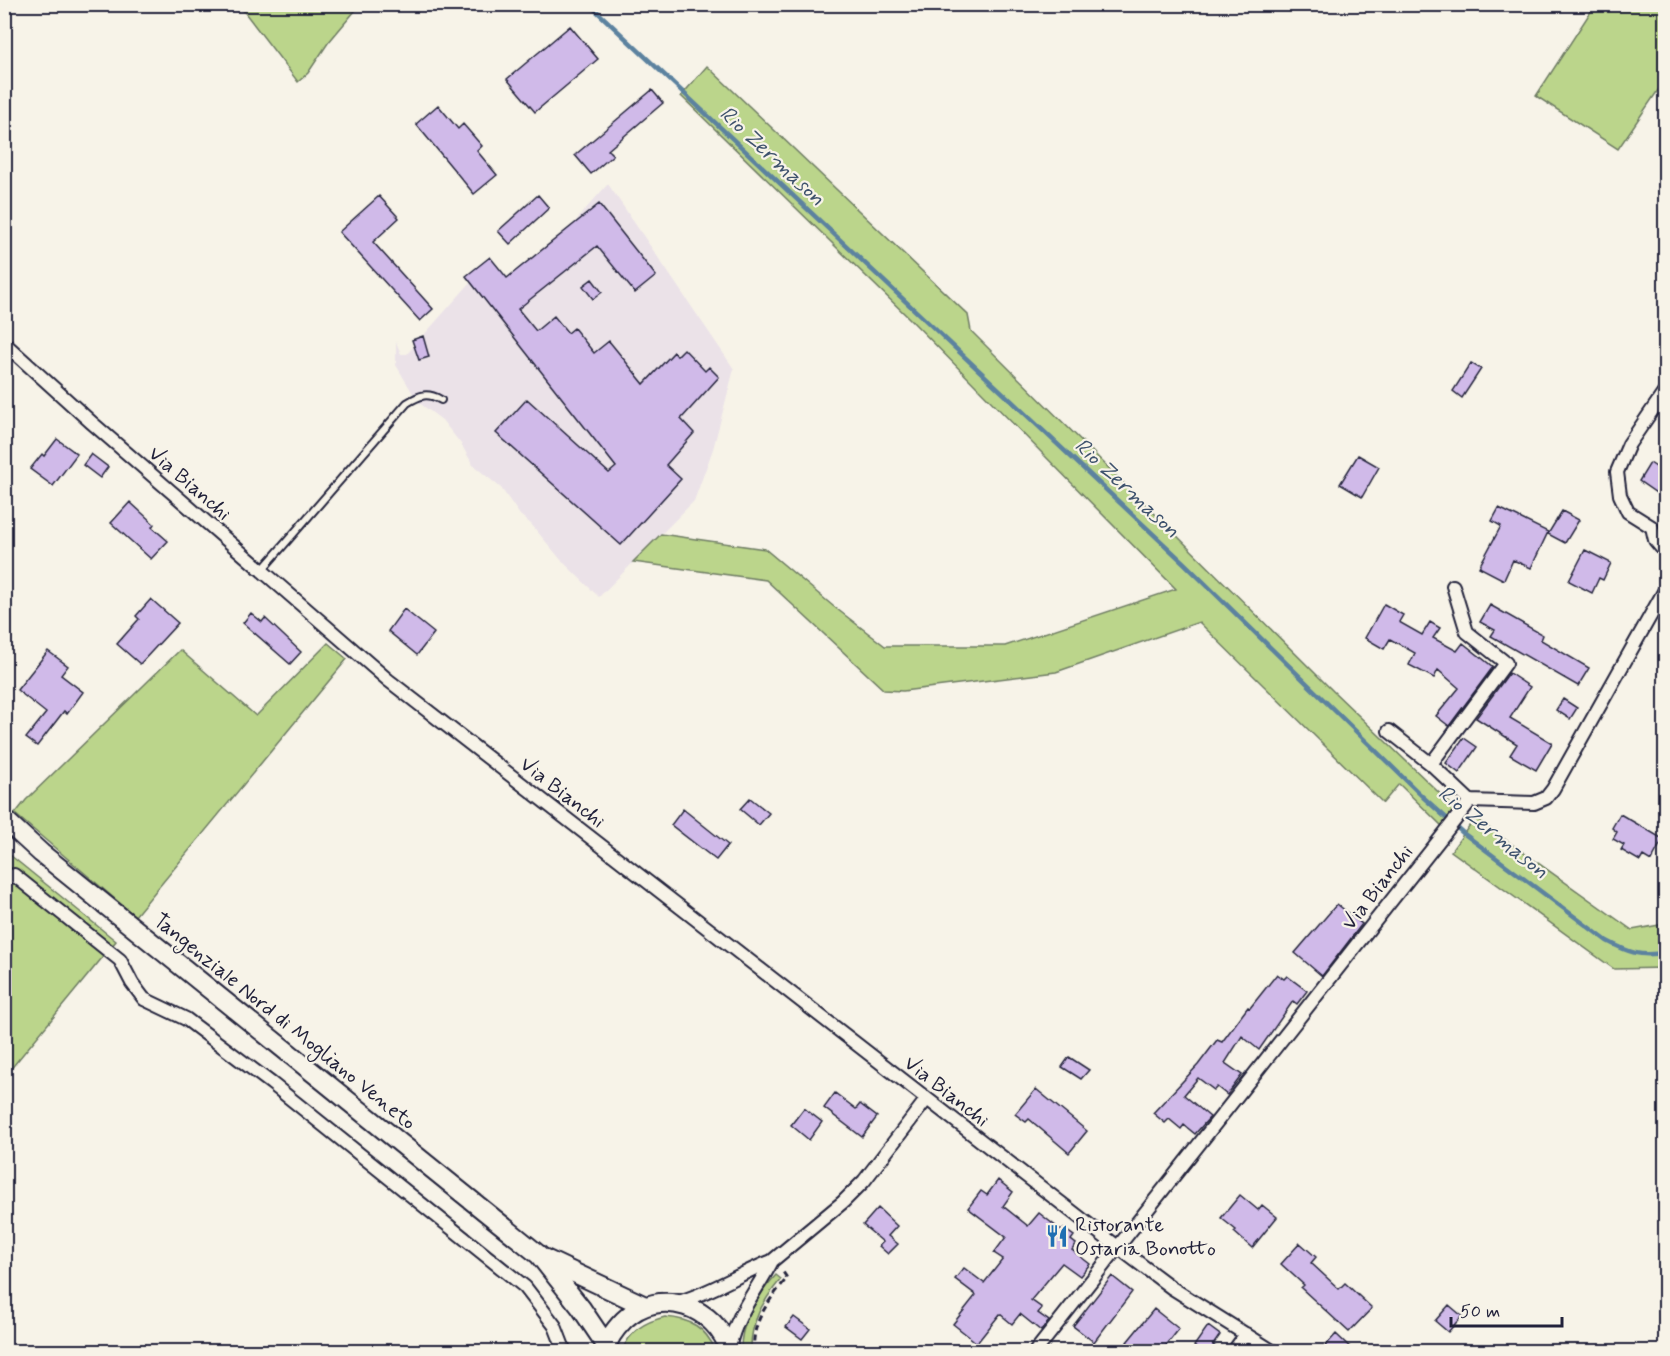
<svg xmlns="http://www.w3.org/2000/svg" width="1670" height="1356" viewBox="0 0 1670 1356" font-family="Mynerve,sans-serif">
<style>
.built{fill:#ebe2e8}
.green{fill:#bbd58b;stroke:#6e7c63;stroke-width:1.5}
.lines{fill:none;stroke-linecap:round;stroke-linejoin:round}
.stream{stroke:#5b829f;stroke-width:4.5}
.building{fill:#d0bae9;stroke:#22223b;stroke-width:1.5}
.lane-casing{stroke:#22223b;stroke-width:10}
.street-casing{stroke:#22223b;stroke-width:16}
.secondary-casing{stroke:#22223b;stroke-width:22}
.path{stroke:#22223b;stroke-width:3;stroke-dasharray:6 4.5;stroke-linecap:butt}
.lane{stroke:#f7f3e8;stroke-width:6}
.street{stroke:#f7f3e8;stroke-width:12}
.secondary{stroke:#f7f3e8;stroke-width:18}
.labels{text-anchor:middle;stroke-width:4.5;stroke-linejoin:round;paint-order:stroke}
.street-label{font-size:21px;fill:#22223b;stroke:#f7f3e8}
.poi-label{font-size:21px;fill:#22223b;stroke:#f7f3e8;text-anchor:start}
.water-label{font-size:22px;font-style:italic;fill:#3e526d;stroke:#f7f3e8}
</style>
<rect width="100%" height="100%" fill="#f7f3e8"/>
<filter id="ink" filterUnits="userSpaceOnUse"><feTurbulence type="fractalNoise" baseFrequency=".0167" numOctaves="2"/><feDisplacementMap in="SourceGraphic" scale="12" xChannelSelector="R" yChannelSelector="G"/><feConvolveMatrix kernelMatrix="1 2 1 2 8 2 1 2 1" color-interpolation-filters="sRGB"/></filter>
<g filter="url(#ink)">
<path class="built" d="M 608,184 L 734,369 L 713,449 L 694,501 L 599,597 L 562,561 L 531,524 L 520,515 L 501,488 L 473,465 L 461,444 L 442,420 L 418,402 L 396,365 L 396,342 L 401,354 L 407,354 L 487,264 L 515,295 L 533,277 L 582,213 Z"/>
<path class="green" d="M 239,5 L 360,5 L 328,43 L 308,73 L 298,82 Z
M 1595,5 L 1665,5 L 1665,80 L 1618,149 L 1536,96 Z
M 707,66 L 968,315 L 971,331 L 1333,691 L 1455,808 L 1442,826 L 1399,784 L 1383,803 L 1199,622 L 1056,672 L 903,691 L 884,690 L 766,580 L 633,562 L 661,534 L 765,549 L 833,606 L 885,646 L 1005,646 L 1176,589 L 909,318 L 681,96 Z
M 328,643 L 347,659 L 135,916 L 15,814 L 26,800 L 180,650 L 256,716 Z
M 1475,818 L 1632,930 L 1665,924 L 1665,968 L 1614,969 L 1451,851 Z
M 5,851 L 116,941 L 5,1076 Z
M 776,1275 L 781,1279 C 763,1301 750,1322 751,1351 L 741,1351 C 740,1322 757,1296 776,1275 Z
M 665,1317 C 691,1319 705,1327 716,1351 L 622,1351 C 630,1331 644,1322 665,1317 Z"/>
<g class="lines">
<path class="stream" d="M 589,4 L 1184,563 L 1423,797 L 1463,833 L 1607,941 C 1628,952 1641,958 1666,952"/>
</g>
<path class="building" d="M 570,26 L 598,59 L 535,112 L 507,79 Z
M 652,90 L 663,103 L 608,150 L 613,155 L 591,174 L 575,155 Z
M 438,105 L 458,129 L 463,124 L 482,146 L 477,151 L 497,175 L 474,194 L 416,124 Z
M 538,195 L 549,208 L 510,244 L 498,231 Z
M 379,196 L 399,218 L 373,242 L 433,309 L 420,321 L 339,232 Z
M 599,204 L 656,276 L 635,293 L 597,246 L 518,309 L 536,331 L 554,316 L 568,333 L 574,328 L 594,353 L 609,341 L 644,384 L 674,352 L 677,356 L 684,349 L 705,371 L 709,367 L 719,377 L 681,419 L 694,433 L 666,465 L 681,479 L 621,545 L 496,433 L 527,399 L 609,473 L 616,467 L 466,276 L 490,257 L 507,278 Z
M 592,279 L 602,292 L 593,299 L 583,286 Z
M 423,336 L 429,357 L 419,360 L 412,340 Z
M 1471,363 L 1481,369 L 1462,398 L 1453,391 Z
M 57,439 L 77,454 L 53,486 L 30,469 L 42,454 L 44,456 Z
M 91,454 L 108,467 L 100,478 L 83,465 Z
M 1358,455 L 1379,467 L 1362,497 L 1340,484 Z
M 1650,463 L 1665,473 L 1665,499 L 1639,481 Z
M 130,502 L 154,524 L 152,527 L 168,541 L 151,559 L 111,523 Z
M 1499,508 L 1548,532 L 1531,568 L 1513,560 L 1504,580 L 1479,567 L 1501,526 L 1492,521 Z
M 1562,511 L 1579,520 L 1565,543 L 1548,534 Z
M 1585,550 L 1611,563 L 1603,580 L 1599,578 L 1592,593 L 1569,581 Z
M 151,599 L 178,623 L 140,664 L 117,644 L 139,619 L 136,616 Z
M 1384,604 L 1403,615 L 1399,622 L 1422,635 L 1430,622 L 1440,628 L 1433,638 L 1457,651 L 1463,643 L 1493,667 L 1449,726 L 1436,716 L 1459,688 L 1438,670 L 1434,678 L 1409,665 L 1415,653 L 1390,639 L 1384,649 L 1365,638 Z
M 1490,605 L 1543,635 L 1541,640 L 1589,668 L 1578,686 L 1491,636 L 1495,630 L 1480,622 Z
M 404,609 L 434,633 L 417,655 L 388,631 Z
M 251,613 L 262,622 L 265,618 L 301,652 L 290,664 L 243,623 Z
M 48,651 L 68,666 L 61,675 L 83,692 L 67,714 L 64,711 L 37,746 L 26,738 L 46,713 L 17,690 Z
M 1509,673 L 1530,687 L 1510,718 L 1552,743 L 1536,770 L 1510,755 L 1517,744 L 1476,718 Z
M 1563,699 L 1577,708 L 1570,719 L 1556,710 Z
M 1464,738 L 1477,747 L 1459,773 L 1446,763 Z
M 750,798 L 769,813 L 759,825 L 740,809 Z
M 683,809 L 728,845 L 716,860 L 671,825 Z
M 1620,814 L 1663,839 L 1651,861 L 1643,856 L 1640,861 L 1621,850 L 1624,845 L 1613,839 L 1617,832 L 1612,828 Z
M 1337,904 L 1362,924 L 1322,976 L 1295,953 Z
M 1277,974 L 1284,979 L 1287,976 L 1307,991 L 1297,1004 L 1293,1001 L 1259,1050 L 1242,1036 L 1225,1063 L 1242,1075 L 1227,1095 L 1217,1087 L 1214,1090 L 1198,1078 L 1184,1095 L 1210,1117 L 1195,1134 L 1184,1125 L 1181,1129 L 1169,1119 L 1165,1123 L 1153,1113 L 1198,1065 L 1217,1040 L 1222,1042 L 1248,1007 L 1250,1008 Z
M 1069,1057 L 1089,1070 L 1081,1079 L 1062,1067 Z
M 1036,1089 L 1087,1131 L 1069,1153 L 1029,1119 L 1026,1122 L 1015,1114 Z
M 835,1093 L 856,1109 L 860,1104 L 877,1117 L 862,1137 L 824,1108 Z
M 804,1108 L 822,1122 L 809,1140 L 791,1125 Z
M 998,1180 L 1013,1192 L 1003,1206 L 1028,1226 L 1039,1213 L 1062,1231 L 1064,1229 L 1074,1236 L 1071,1240 L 1076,1244 L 1072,1250 L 1090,1264 L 1080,1276 L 1062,1263 L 1031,1300 L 1042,1308 L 1038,1313 L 1049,1321 L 1041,1331 L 1020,1314 L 1012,1324 L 1000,1314 L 977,1343 L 953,1324 L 976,1295 L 955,1279 L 964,1268 L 984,1283 L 1003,1259 L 994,1253 L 1006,1237 L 968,1208 L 981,1191 L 987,1195 Z
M 1240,1195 L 1258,1210 L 1262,1205 L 1277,1217 L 1252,1248 L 1234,1232 L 1236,1230 L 1221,1218 Z
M 878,1208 L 897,1226 L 888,1236 L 898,1244 L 888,1254 L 879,1246 L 883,1242 L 863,1225 Z
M 1300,1243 L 1316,1257 L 1311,1263 L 1339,1289 L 1345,1283 L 1372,1308 L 1349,1332 L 1301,1288 L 1304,1285 L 1281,1264 Z
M 1112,1276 L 1132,1292 L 1094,1342 L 1073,1326 Z
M 1449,1305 L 1462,1316 L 1448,1332 L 1435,1321 Z
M 1154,1309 L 1179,1329 L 1161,1352 L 1138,1352 L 1127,1342 Z
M 794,1317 L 810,1329 L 802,1339 L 786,1327 Z
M 1208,1326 L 1220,1335 L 1213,1345 L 1223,1352 L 1201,1352 L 1194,1346 Z
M 1336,1334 L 1355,1352 L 1320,1352 Z"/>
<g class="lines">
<g class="lane-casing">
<path id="lane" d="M 262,570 L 407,403 C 420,395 427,392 441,400"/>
</g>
<g class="street-casing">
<path id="street" d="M 4,343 L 91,422 L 388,680 L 1119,1248 L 1172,1288 L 1274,1352
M 1666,390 L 1629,444 L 1617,472 L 1620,495 L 1628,512 L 1652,527 L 1655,540 L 1666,553
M 1389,731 L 1431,764 L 1470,801
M 1431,764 L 1506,663 L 1467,632 L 1453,586
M 4,879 L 14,875 L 120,960 L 132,983 L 144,999 L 186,1019 L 271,1083 L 525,1287 L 555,1326 L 565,1352
M 772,1261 L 843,1202 L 864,1181 L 926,1100
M 678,1302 C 711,1293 740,1273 772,1261 C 756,1292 737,1312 729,1348
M 1035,1352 L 1470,801 L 1534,803 L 1546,798 L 1553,789 L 1666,588
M 1233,1352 L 1246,1334"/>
</g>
<g class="secondary-casing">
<path id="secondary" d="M 4,819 L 41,853 L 539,1255 L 581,1308 L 606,1345
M 543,1258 L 645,1306
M 605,1352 C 607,1339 616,1328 624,1320 C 660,1285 717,1307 730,1352"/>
</g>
<path class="path" d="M 754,1352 C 751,1321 769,1301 787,1278 L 781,1269"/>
<use href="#lane" class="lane"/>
<use href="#street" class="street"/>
<use href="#secondary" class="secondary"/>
</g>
</g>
<defs>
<g id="restaurant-bare" transform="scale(1.8)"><path d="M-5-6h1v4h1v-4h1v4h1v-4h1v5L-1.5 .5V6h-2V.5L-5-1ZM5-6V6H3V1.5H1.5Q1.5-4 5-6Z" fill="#1f6fb2" stroke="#f7f3e8" stroke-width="2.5" paint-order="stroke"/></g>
</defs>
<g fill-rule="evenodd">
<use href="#restaurant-bare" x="1057" y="1236"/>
</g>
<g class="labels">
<g class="street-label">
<text transform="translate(190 483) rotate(41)" y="7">Via Bianchi</text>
<text transform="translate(563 792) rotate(38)" y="7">Via Bianchi</text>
<text transform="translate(1377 887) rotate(-52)" y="7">Via Bianchi</text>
<text transform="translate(285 1021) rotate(39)" y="7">Tangenziale Nord di Mogliano Veneto</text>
<text transform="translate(947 1091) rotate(38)" y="7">Via Bianchi</text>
</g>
<g class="poi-label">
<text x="1075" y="1231">Ristorante<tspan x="1075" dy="24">Ostaria Bonotto</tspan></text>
</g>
<g class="water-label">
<text transform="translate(773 155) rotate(43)" y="8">Rio Zermason</text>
<text transform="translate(1128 487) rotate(43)" y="8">Rio Zermason</text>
<text transform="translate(1494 831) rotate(39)" y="8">Rio Zermason</text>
</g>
</g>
<rect width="1670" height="1356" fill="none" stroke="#f7f3e8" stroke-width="24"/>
<rect x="12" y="12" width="1646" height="1332" fill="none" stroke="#22223b" stroke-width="2" filter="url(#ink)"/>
<path d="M1451 1317v9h111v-9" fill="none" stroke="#22223b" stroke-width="3"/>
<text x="1460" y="1317" font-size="18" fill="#22223b" stroke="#f7f3e8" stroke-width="4.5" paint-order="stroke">50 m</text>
</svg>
